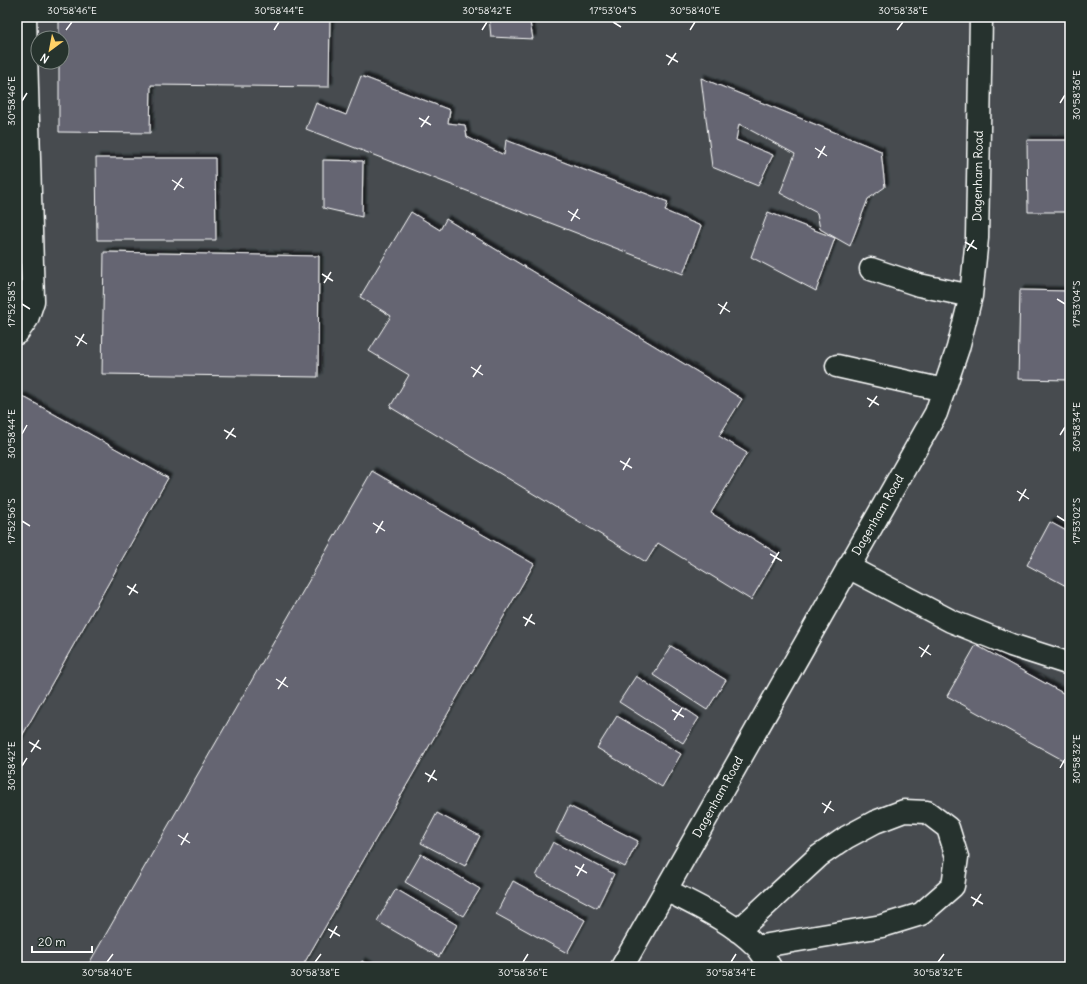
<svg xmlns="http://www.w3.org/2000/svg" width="1087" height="984" viewBox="0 0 1087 984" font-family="Delius,sans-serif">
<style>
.built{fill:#464c50;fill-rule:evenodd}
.building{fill:#656572;stroke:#fff;filter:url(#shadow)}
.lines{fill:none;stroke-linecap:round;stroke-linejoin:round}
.minor-casing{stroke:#fff;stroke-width:25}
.minor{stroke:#26332d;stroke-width:22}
.ticks{fill:none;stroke:#fff;stroke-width:1.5}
.labels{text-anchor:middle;stroke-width:3.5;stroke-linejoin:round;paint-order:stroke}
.street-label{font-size:12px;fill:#fff;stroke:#26332d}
.neatline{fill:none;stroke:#fff;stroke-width:1.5}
.ticks-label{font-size:10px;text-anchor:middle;fill:#fff}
</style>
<defs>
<filter id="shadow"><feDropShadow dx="3.5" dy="-3.5" stdDeviation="1" flood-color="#0009"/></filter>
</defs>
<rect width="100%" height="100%" fill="#394242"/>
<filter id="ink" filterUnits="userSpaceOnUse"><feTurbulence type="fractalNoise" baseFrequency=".025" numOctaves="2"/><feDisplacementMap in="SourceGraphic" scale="8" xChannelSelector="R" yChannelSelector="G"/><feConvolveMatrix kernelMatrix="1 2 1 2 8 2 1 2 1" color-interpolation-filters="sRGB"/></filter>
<g filter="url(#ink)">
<path class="built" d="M 17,17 L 1070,17 L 1070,967 L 17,967 ZM 38,38 L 62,38 L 62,62 L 38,62 Z"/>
<path class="building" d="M 59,17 L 330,17 L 329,87 L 151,85 L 150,133 L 59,132 L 59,62 L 62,62 L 62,38 L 59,38 Z
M 489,17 L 529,17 L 533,39 L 491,37 Z
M 361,76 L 450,110 L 448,123 L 465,125 L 467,137 L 504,155 L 506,140 L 668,202 L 665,211 L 701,226 L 683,274 L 306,129 L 316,103 L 346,115 Z
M 701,78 L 881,151 L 885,187 L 868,199 L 850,246 L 820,229 L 817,213 L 780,193 L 795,154 L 739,124 L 736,140 L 773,155 L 758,186 L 712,167 Z
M 1027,140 L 1070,140 L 1070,212 L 1028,212 Z
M 96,158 L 215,158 L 216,240 L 97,240 Z
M 323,160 L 363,161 L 362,217 L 323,208 Z
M 411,212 L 440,230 L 446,219 L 742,399 L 719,436 L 747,453 L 711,513 L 778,554 L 751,600 L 658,543 L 646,562 L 390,407 L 409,375 L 369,351 L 391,316 L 360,297 Z
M 768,212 L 835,238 L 816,291 L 751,257 Z
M 104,252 L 319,256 L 318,377 L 102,374 Z
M 1020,290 L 1070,291 L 1070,380 L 1018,379 Z
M 22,396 L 168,478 L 17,745 L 17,404 Z
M 372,471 L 534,564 L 302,967 L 87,967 Z
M 1050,522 L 1070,533 L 1070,588 L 1027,565 Z
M 976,645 L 1070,697 L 1070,764 L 947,696 Z
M 671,646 L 726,680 L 707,710 L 653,675 Z
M 636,676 L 699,718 L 683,743 L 619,702 Z
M 617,716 L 681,754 L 662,787 L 597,748 Z
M 569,806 L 638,841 L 625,867 L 556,833 Z
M 437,813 L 480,836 L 465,866 L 421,843 Z
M 553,842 L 614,874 L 597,908 L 536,876 Z
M 421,854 L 480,889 L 463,916 L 405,882 Z
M 513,881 L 585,920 L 567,953 L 496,914 Z
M 396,889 L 457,925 L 439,957 L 377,921 Z
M 362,961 L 371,967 L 359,967 Z"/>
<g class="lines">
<g class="minor-casing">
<path id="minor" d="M 871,269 L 919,285 L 971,296
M 17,333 L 27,319 L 33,301 L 25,17
M 837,366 L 944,390
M 848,567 L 951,621 L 1011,645 L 1070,664
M 666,890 C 697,906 731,921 756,946 C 762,952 766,960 770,967
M 738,931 L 819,856 L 847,837 L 875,822 L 904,811 L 927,812 L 948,828 L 957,857 L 953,886 L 921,914 L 882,926 L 757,947
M 622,967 L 936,413 L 958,348 L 971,296 L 977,238 L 981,17"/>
</g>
<use href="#minor" class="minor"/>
</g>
</g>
<path class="ticks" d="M 613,22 L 621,27M 66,30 L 72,22M 274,30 L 279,22M 482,30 L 487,22M 690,30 L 695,22M 897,30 L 903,22M 666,55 L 678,62M 668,65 L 676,53M 22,101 L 27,93M 1060,103 L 1065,95M 419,118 L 431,125M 421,127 L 429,116M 815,148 L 827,156M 818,158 L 825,146M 172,180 L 184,188M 174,190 L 182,178M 568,211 L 580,219M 571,221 L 578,209M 965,242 L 977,249M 967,251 L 974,240M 322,274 L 333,281M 324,283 L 331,272M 1057,299 L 1065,304M 22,304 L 30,309M 718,304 L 730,312M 720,314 L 727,302M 75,336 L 87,344M 77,346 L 84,334M 471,367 L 483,375M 473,377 L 481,365M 867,398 L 879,405M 869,407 L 877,396M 224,430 L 236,437M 22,434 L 27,425M 1060,435 L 1065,427M 226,439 L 234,428M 620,461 L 632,468M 623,470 L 630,458M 1017,491 L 1029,499M 1019,501 L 1026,489M 1057,516 L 1065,521M 22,521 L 30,526M 373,523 L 385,531M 376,533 L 383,521M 770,554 L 782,561M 772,563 L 779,552M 127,586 L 138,593M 129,595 L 136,584M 523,617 L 535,624M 525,626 L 532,614M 919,647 L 931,655M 921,657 L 929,645M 276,679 L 288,687M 278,689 L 286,677M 672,710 L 684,717M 674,720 L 682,708M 29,742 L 41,749M 31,752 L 39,740M 22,766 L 27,758M 1060,768 L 1065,759M 425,773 L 437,780M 428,782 L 435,770M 822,803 L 834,811M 824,813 L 831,801M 178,835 L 190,843M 181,845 L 188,833M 575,866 L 587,873M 577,876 L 584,864M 971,897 L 983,904M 973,906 L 981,894M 328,929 L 340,936M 330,938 L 337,926M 107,962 L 113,954M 315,962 L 321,954M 523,962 L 528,954M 731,962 L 736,954M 938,962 L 944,954"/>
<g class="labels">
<g class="street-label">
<text transform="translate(978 176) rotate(-89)" y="4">Dagenham Road</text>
<text transform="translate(878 515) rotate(-60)" y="4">Dagenham Road</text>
<text transform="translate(718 797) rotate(-61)" y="4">Dagenham Road</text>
</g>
</g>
<rect width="1087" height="984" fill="none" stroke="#26332d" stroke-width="44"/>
<g transform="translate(50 50) rotate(212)"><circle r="19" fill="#26332d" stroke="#7d8581"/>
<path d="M0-3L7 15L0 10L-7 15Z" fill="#ffd166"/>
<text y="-6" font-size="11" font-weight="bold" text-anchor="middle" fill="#ffffff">N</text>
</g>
<path d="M32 946v6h60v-6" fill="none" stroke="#ffffff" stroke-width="2"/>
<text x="38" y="946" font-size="12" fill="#ffffff" stroke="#26332d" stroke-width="3" paint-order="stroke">20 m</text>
<rect x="22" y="22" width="1043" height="940" class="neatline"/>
<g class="ticks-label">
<text x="72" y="14">30°58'46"E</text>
<text x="279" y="14">30°58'44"E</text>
<text x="487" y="14">30°58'42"E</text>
<text x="613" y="14">17°53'04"S</text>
<text x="695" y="14">30°58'40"E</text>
<text x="903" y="14">30°58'38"E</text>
<text transform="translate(1076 95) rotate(-90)" y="4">30°58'36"E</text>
<text transform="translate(11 101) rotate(-90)" y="4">30°58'46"E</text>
<text transform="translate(11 304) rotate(-90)" y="4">17°52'58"S</text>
<text transform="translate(1076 304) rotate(-90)" y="4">17°53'04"S</text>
<text transform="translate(1076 427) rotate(-90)" y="4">30°58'34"E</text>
<text transform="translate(11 434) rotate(-90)" y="4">30°58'44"E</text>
<text transform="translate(11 521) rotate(-90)" y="4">17°52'56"S</text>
<text transform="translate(1076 521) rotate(-90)" y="4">17°53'02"S</text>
<text transform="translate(1076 759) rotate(-90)" y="4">30°58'32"E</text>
<text transform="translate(11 766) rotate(-90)" y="4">30°58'42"E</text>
<text x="107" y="976">30°58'40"E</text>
<text x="315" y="976">30°58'38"E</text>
<text x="523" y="976">30°58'36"E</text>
<text x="731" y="976">30°58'34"E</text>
<text x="938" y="976">30°58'32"E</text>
</g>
</svg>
